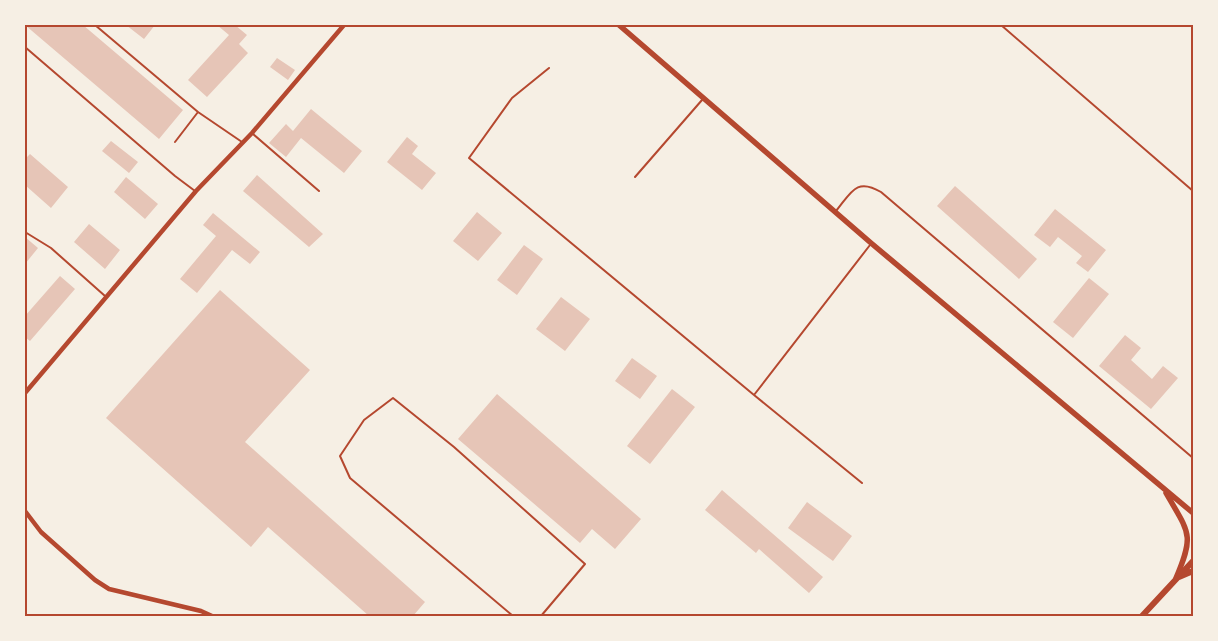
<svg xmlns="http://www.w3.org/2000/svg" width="1218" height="641" viewBox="0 0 1218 641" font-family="Bitter,serif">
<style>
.building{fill:#e6c5b7}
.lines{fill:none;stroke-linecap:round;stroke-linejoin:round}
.service{stroke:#b5482f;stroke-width:2}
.minor{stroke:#b5482f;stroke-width:4.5}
.tertiary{stroke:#b5482f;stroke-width:5.5}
.secondary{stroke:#b5482f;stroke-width:6}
.neatline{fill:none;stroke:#b5482f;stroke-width:2}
</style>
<rect width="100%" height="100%" fill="#f6efe4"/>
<path class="building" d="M 25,25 L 83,25 L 183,110 L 159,139 Z
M 126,25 L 155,25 L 144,39 Z
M 217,25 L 235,25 L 247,35 L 239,44 L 248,53 L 207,97 L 188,80 L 229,35 Z
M 277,58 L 295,70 L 288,80 L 270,67 Z
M 311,109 L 362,151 L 344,173 L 301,138 L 286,157 L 269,143 L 286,124 L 293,131 Z
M 407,137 L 418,146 L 412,154 L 436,173 L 422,190 L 387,162 Z
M 111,141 L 138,162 L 129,173 L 102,151 Z
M 30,154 L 68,187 L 51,208 L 25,185 L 25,159 Z
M 257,175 L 323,234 L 309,247 L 243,191 Z
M 126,177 L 158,204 L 145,219 L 114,192 Z
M 955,186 L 1037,259 L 1019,279 L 937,206 Z
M 1055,209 L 1106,250 L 1088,272 L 1076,263 L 1082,256 L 1058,237 L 1050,247 L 1034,235 Z
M 477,212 L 502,233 L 478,261 L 453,241 Z
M 213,213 L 260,252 L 250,264 L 232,250 L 197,293 L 180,279 L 216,236 L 203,225 Z
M 89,224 L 120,250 L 105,269 L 74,242 Z
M 25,237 L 38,248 L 25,264 Z
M 524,245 L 543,259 L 517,295 L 497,280 Z
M 60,276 L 75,289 L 30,341 L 25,337 L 25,316 Z
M 1089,278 L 1109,294 L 1073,338 L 1053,322 Z
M 220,290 L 310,370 L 245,442 L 425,602 L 413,616 L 369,616 L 268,527 L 251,547 L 106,418 Z
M 561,297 L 590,319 L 565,351 L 536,329 Z
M 1125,335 L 1141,348 L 1131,360 L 1152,379 L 1163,366 L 1178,378 L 1151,409 L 1099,366 Z
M 632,358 L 657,376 L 640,399 L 615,381 Z
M 672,389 L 695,407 L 650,464 L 627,446 Z
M 497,394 L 641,519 L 615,549 L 592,529 L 580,543 L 458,439 Z
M 722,490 L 823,577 L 809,593 L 759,549 L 756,553 L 705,510 Z
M 807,502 L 852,536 L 833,561 L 788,528 Z"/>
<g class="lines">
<path class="service" d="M 95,25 L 198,112 L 175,142
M 1001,25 L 1193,191
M 25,47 L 175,176 L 195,191
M 549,68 L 512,98 L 469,158 L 754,395
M 198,112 L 242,142
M 253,134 L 319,191
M 635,177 L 702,100
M 836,211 C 851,193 856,177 881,192 L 1193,458
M 25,232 L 51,248 L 105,296
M 862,483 L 754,395 L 870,245
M 513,616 L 350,478 L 340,456 L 364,420 L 393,398 L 454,447 L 585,564 L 541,616"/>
<path class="minor" d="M 25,393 L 196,191 L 252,133 L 344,25
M 25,511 L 41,532 L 95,580 L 109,589 L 201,611 L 212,616"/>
<path class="tertiary" d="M 619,25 L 871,243 L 1193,513
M 1166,493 C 1189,533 1195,534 1176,578"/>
<path class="secondary" d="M 1179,577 L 1193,571
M 1142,616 L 1193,561"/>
</g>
<rect width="1218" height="641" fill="none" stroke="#f6efe4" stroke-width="52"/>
<rect x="26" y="26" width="1166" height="589" class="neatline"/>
</svg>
